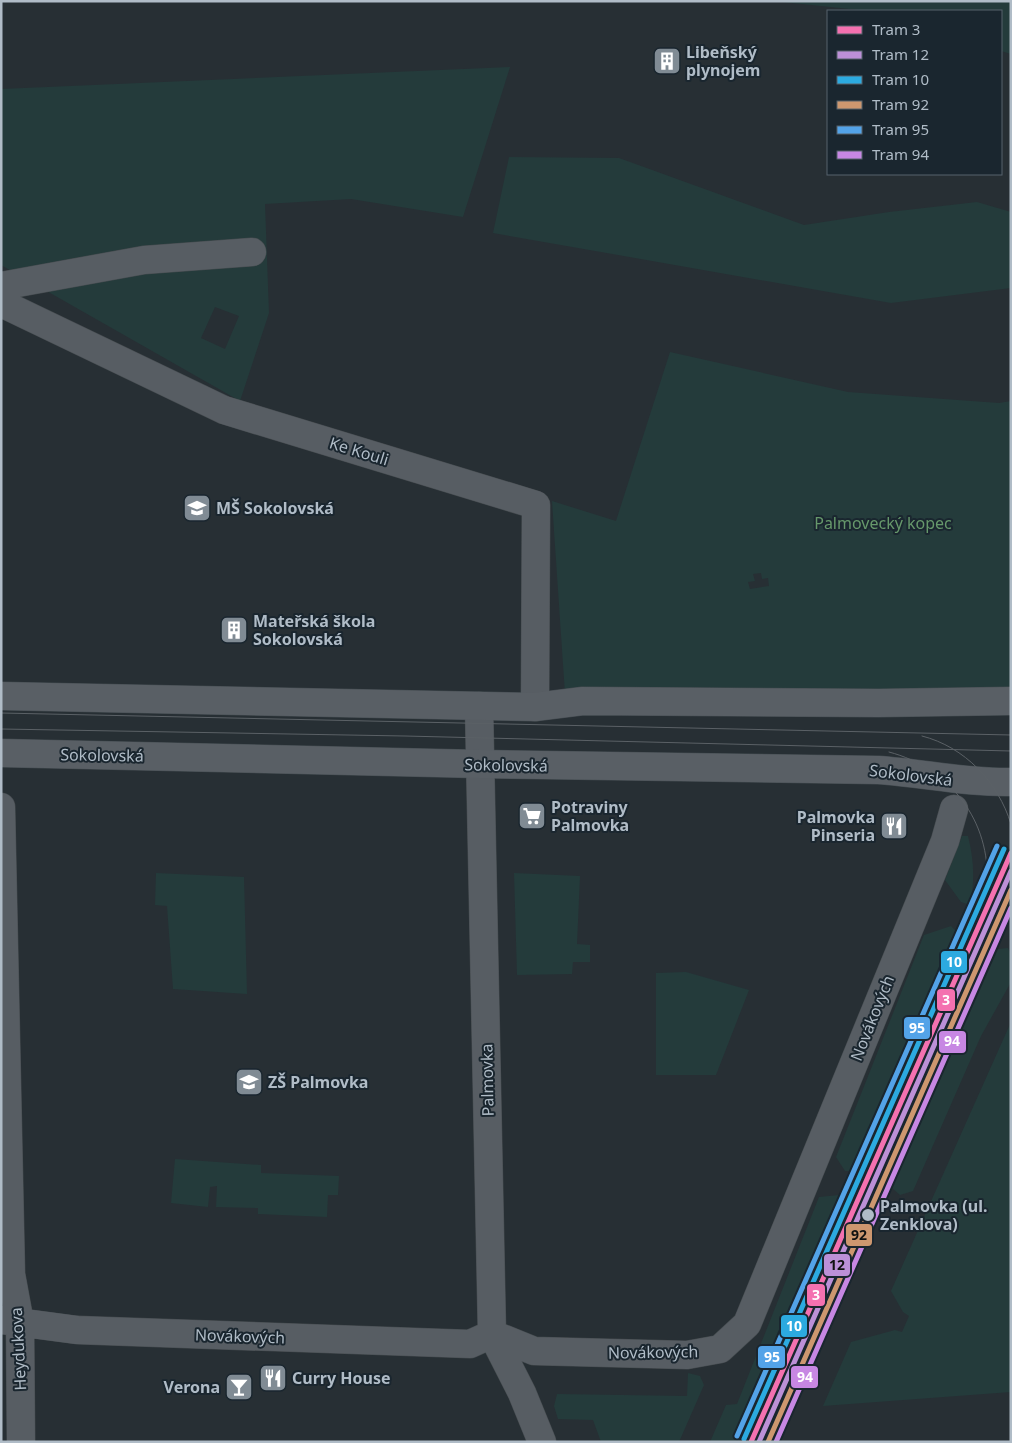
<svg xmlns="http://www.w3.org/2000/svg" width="1012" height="1443" viewBox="0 0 1012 1443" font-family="'Noto Sans',sans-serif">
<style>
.green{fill:#243b3b;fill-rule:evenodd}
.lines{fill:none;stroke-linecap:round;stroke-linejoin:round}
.minor-casing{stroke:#454b4f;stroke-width:29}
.major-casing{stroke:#444c51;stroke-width:29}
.minor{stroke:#575d63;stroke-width:28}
.major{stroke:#595f65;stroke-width:28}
.tram{stroke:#5b6166;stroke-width:1}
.tram-1-casing{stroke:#1a262f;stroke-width:9}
.tram-2-casing{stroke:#1a262f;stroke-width:9}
.tram-3-casing{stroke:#1a262f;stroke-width:9}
.tram-4-casing{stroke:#1a262f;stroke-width:9}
.tram-5-casing{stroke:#1a262f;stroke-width:9}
.tram-6-casing{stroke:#1a262f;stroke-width:9}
.tram-1{stroke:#f471b0;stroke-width:5}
.tram-2{stroke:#bc90d7;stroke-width:5}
.tram-3{stroke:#2caae0;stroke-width:5}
.tram-4{stroke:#cd976f;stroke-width:5}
.tram-5{stroke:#53a3e8;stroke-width:5}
.tram-6{stroke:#c787e3;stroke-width:5}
.stop-dot{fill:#b0bcc7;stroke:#1a262f;stroke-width:2}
.labels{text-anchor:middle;stroke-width:4;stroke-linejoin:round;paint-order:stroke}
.poi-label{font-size:16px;font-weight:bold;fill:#b0bcc7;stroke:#1a262f;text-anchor:start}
.street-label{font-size:16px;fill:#b0bcc7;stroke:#1a262f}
.park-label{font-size:16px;fill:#66986b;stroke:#1a262f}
.stop-label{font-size:16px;font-weight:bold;fill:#b0bcc7;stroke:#1a262f;text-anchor:start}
.line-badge{stroke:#1a262f;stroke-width:2}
.badge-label{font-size:14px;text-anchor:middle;font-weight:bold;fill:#fff}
.pale-badge-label{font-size:14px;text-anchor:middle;font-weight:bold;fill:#111}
</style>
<rect width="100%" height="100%" fill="#272f34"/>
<path class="green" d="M 773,1 L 1011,1 L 1011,54 L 1001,51 L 1001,11 L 869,11 Z
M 510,67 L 463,217 L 351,199 L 265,204 L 269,313 L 240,401 L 1,265 L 1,89 ZM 215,307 L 239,316 L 225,349 L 201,338 Z
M 509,157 L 619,158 L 804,225 L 889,212 L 977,202 L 1011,212 L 1011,288 L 891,303 L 493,233 Z
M 670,352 L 848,392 L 999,403 L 1011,401 L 1011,689 L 565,694 L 552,501 L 616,521 ZM 761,573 L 762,579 L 768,578 L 769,586 L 750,589 L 748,582 L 755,581 L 753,574 Z
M 962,836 L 968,836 C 974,860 975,880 970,905 L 961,902 L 945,880 Z
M 156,873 L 244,877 L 247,994 L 173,989 L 167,906 L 155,905 Z
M 514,873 L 580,876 L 577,944 L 590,945 L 590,962 L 573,962 L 572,974 L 517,975 Z
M 951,926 L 960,935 L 857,1171 L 845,1171 L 836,1157 L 924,935 Z
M 1008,948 L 1011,955 L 1011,982 L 981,1036 L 913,1191 L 900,1195 L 892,1188 L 998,949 Z
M 686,972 L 749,990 L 716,1075 L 656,1075 L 656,973 Z
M 1011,1022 L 1011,1392 L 823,1406 L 851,1342 L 895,1330 L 902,1332 L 909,1316 L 903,1312 L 891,1291 Z
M 175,1159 L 261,1165 L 261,1173 L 339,1176 L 338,1195 L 328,1195 L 327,1217 L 258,1214 L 258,1208 L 216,1207 L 217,1186 L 210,1187 L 208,1207 L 171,1203 Z
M 839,1195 L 843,1203 L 739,1442 L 710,1442 L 726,1405 L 737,1404 L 819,1197 Z
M 688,1373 L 700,1376 L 704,1385 L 679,1442 L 601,1442 L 593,1420 L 558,1419 L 554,1406 L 557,1394 L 687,1396 Z"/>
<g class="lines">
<g class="minor-casing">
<path id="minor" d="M 1,286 L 144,260 L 252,252
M 1,303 L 224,410 L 536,505 L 535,707
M 479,706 L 492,1334 L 522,1393 L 542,1442
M 1,807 L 11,1274 L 20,1323 L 21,1442
M 2,1320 L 77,1330 L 470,1344 L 492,1334
M 492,1334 L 534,1351 L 687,1355 L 720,1349 L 747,1324 L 945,841 L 954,809"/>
</g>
<g class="major-casing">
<path id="major" d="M 1,696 L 535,707 L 583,701 L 879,703 L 1011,701
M 1,753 L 479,764 L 878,770 C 923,773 966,783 1011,782"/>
</g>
<use href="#minor" class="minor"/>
<use href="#major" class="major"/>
<path class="tram" d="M 1,713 L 1011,735
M 1,729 L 405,736 L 1011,751
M 922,736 C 965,747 998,782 1011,824
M 889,752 C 950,768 991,821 987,885 C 986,900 981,916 978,930
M 1001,913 L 1011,885"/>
<g class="tram-1-casing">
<path id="tram-1" d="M 751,1442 L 1011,853"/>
</g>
<g class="tram-2-casing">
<path id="tram-2" d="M 759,1442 L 1011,871"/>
</g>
<g class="tram-3-casing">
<path id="tram-3" d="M 744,1439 L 1004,849"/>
</g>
<g class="tram-4-casing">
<path id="tram-4" d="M 768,1442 L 1011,890"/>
</g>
<g class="tram-5-casing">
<path id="tram-5" d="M 737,1436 L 997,846"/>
</g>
<g class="tram-6-casing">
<path id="tram-6" d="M 776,1442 L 1011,908"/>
</g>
<use href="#tram-1" class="tram-1"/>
<use href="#tram-2" class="tram-2"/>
<use href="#tram-3" class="tram-3"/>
<use href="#tram-4" class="tram-4"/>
<use href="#tram-5" class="tram-5"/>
<use href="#tram-6" class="tram-6"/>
</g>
<defs>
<g id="building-square" transform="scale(1.4375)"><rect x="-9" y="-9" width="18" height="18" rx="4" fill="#808b94" stroke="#1a262f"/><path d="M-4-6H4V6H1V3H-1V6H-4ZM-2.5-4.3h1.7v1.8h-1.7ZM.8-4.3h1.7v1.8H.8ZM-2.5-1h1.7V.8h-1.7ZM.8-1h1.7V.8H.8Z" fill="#fff"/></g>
<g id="school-square" transform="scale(1.4375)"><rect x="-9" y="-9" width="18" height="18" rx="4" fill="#808b94" stroke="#1a262f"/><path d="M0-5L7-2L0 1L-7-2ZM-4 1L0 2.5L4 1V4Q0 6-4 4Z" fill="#fff"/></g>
<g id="supermarket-square" transform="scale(1.4375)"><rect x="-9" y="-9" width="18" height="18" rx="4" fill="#808b94" stroke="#1a262f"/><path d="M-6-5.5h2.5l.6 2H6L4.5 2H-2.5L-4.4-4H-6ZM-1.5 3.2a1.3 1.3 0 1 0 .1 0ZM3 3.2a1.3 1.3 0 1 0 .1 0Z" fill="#fff"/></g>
<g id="restaurant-square" transform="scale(1.4375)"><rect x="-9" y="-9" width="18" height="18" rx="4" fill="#808b94" stroke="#1a262f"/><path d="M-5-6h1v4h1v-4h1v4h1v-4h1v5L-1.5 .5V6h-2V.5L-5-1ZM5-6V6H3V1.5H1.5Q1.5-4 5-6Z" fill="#fff"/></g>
<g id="bar-square" transform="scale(1.4375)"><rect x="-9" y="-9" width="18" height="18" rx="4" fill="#808b94" stroke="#1a262f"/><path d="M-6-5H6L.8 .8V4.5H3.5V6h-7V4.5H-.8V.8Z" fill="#fff"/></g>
</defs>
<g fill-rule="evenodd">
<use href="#building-square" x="667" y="61"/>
<use href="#school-square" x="197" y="508"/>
<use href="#building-square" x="234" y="630"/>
<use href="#supermarket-square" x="532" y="816"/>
<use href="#restaurant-square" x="894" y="826"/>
<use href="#school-square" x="249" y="1082"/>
<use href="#restaurant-square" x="273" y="1378"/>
<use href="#bar-square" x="239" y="1387"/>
</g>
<circle class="stop-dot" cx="868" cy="1215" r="7"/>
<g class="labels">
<g class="poi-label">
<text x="686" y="58">Libeňský<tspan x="686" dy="18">plynojem</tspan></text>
<text x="216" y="514">MŠ Sokolovská</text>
<text x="253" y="627">Mateřská škola<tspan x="253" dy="18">Sokolovská</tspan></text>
<text x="551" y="813">Potraviny<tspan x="551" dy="18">Palmovka</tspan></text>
<text x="875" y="823" text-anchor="end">Palmovka<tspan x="875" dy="18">Pinseria</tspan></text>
<text x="268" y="1088">ZŠ Palmovka</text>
<text x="292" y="1384">Curry House</text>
<text x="220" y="1393" text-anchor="end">Verona</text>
</g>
<g class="street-label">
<text transform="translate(359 451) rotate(17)" y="6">Ke Kouli</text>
<text transform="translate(102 755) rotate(1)" y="6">Sokolovská</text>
<text transform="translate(506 765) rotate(1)" y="6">Sokolovská</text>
<text transform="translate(911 775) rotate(7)" y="6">Sokolovská</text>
<text transform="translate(872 1018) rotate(-68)" y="6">Novákových</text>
<text transform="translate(487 1080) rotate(-91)" y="6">Palmovka</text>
<text transform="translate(240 1336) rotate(2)" y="6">Novákových</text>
<text transform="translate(18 1349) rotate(-93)" y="6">Heydukova</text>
<text transform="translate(653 1352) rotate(-1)" y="6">Novákových</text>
</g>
<g class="park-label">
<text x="883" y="529">Palmovecký kopec</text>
</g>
<g class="stop-label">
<text x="880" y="1212">Palmovka (ul.<tspan x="880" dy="18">Zenklova)</tspan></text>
</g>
</g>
<g class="line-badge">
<rect x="940" y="950" width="28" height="24" rx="5" fill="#2caae0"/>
<rect x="936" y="988" width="20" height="24" rx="5" fill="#f471b0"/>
<rect x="903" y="1016" width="28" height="24" rx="5" fill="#53a3e8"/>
<rect x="938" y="1030" width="29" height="24" rx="5" fill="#c787e3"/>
<rect x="845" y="1223" width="28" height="24" rx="5" fill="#cd976f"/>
<rect x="823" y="1253" width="28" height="24" rx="5" fill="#bc90d7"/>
<rect x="806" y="1283" width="20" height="24" rx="5" fill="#f471b0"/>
<rect x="780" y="1314" width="28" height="24" rx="5" fill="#2caae0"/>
<rect x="757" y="1345" width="29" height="24" rx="5" fill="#53a3e8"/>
<rect x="790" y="1365" width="29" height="24" rx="5" fill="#c787e3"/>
</g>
<g class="badge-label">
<text x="954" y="967">10</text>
<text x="946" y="1005">3</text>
<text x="917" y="1033">95</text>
<text x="952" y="1046">94</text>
<text x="816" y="1300">3</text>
<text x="794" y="1331">10</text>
<text x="772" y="1362">95</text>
<text x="805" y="1382">94</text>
</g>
<g class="pale-badge-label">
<text x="859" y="1240">92</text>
<text x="837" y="1270">12</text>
</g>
<rect width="1012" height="1443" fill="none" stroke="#b0bcc7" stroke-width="5"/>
<rect x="827" y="10" width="175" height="165" fill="#1a262f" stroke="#56626c"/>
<rect x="837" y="26" width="25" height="8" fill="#f471b0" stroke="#56626c"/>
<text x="872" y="35" font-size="15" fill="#b0bcc7">Tram 3</text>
<rect x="837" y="51" width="25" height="8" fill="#bc90d7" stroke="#56626c"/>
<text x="872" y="60" font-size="15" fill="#b0bcc7">Tram 12</text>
<rect x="837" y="76" width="25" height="8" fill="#2caae0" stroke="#56626c"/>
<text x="872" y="85" font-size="15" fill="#b0bcc7">Tram 10</text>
<rect x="837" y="101" width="25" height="8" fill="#cd976f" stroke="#56626c"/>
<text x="872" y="110" font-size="15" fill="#b0bcc7">Tram 92</text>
<rect x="837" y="126" width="25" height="8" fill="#53a3e8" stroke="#56626c"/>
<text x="872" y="135" font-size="15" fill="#b0bcc7">Tram 95</text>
<rect x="837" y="151" width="25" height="8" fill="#c787e3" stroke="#56626c"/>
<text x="872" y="160" font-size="15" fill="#b0bcc7">Tram 94</text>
</svg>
